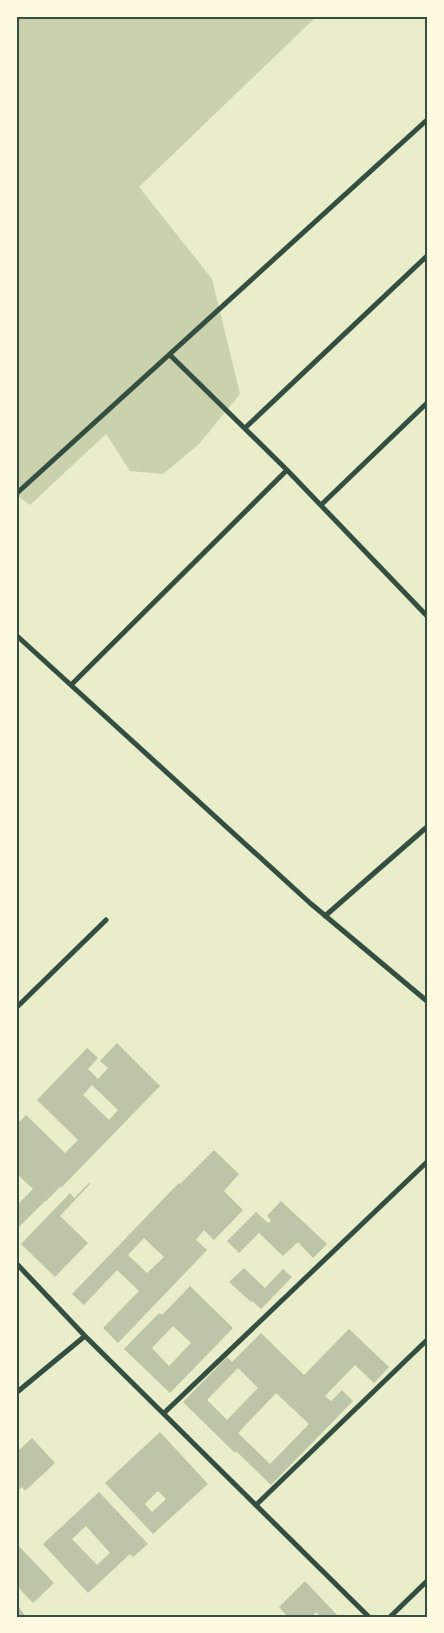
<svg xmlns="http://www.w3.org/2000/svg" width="444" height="1633" viewBox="0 0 444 1633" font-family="Signika,sans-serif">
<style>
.green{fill:#cad2ad}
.building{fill:#bcc5a7;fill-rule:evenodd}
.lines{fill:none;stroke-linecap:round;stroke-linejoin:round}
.minor{stroke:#344e41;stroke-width:5}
.neatline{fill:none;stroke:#344e41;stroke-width:2}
</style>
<rect width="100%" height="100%" fill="#e9edc9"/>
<path class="green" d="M 16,16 L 317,16 L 139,187 L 212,279 L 240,394 L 199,444 L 163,474 L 130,471 L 106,434 L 30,505 L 16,495 Z"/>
<path class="building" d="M 117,1043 L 160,1086 L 61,1188 L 60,1187 L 46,1201 L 45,1201 L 16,1230 L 16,1206 L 33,1189 L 16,1173 L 16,1125 L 26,1115 L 65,1153 L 78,1140 L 37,1100 L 87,1048 L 98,1058 L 88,1069 L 98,1079 L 108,1068 L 100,1061 ZM 92,1085 L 118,1110 L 109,1120 L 83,1095 Z
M 214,1150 L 239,1174 L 224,1191 L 243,1210 L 214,1240 L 204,1230 L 199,1236 L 196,1240 L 207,1250 L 118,1343 L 103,1328 L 139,1291 L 117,1270 L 84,1305 L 72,1294 L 173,1189 L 179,1183 L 180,1184 ZM 144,1238 L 164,1257 L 147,1273 L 128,1255 Z
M 89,1183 L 90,1184 L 60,1216 L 88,1243 L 55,1277 L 21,1244 L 70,1193 L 74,1198 Z
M 281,1201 L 327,1244 L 313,1258 L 298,1242 L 283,1256 L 259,1233 L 239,1253 L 227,1241 L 256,1212 L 268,1223 L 271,1220 L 267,1216 Z
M 244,1268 L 265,1288 L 283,1269 L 292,1277 L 261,1309 L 252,1301 L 251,1302 L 229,1282 Z
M 190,1286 L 233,1328 L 170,1393 L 124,1349 L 159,1313 L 162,1315 ZM 173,1326 L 191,1343 L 169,1366 L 152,1348 Z
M 349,1329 L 389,1367 L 374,1383 L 355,1365 L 325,1396 L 331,1401 L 342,1390 L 353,1401 L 271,1485 L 236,1451 L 235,1453 L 183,1402 L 227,1357 L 232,1362 L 261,1333 L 304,1375 ZM 238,1368 L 258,1388 L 227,1420 L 207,1400 ZM 276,1393 L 309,1424 L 270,1464 L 238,1433 Z
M 160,1432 L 208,1484 L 153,1534 L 105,1483 ZM 158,1491 L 166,1499 L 152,1512 L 145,1504 Z
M 32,1438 L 55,1463 L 25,1491 L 22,1487 L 16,1492 L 16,1449 L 18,1451 Z
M 99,1492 L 148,1544 L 133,1557 L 130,1554 L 88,1593 L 43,1544 ZM 86,1526 L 110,1553 L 97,1565 L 72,1539 Z
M 16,1543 L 54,1583 L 33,1603 L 16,1585 Z
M 305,1581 L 339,1617 L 321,1617 L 316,1612 L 312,1617 L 288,1617 L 279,1607 Z
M 16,1603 L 26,1617 L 16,1617 Z"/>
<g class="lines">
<path class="minor" d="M 170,355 L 287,470 L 428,617
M 245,428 L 428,255
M 16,494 L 428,119
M 321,505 L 428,402
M 16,635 L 310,903 L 428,1002
M 71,685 L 287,470
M 325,916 L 428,826
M 16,1008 L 106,920
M 16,1263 L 85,1336 L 369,1617
M 16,1393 L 85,1336
M 164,1413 L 428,1161
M 256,1505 L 428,1339
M 390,1617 L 428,1580"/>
</g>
<rect width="444" height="1633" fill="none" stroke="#fefae0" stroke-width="35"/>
<rect x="18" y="18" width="408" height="1598" class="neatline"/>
</svg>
